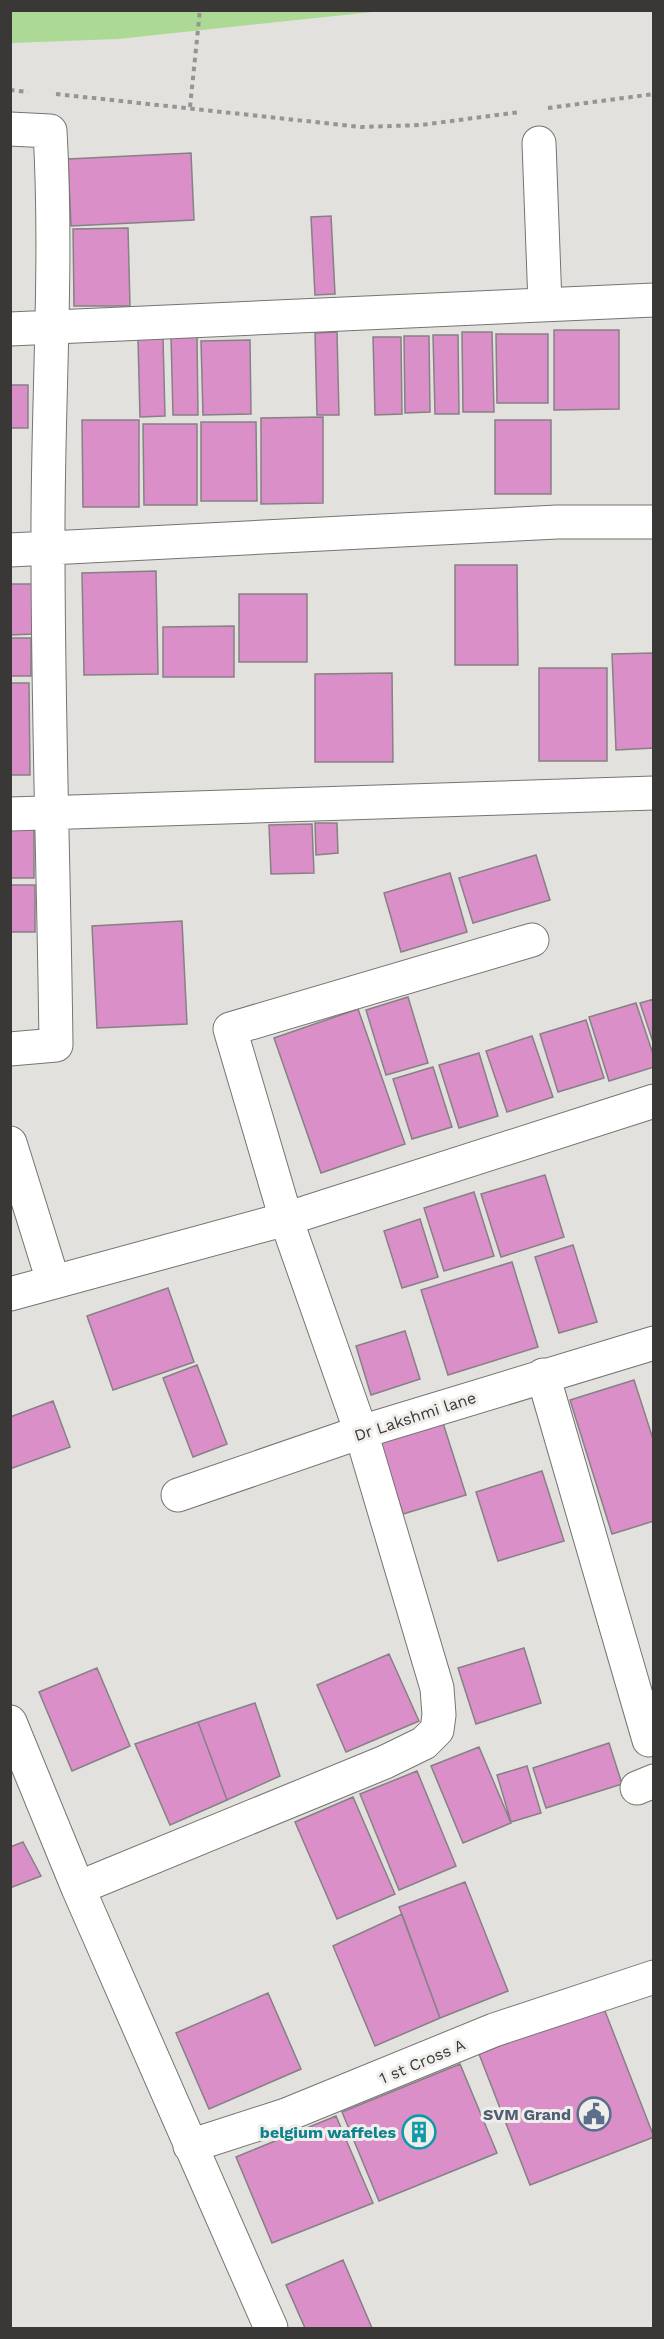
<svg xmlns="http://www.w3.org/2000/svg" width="664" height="2339" viewBox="0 0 664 2339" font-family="'Work Sans',sans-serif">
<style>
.green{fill:#acd995}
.building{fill:#da8fc8;stroke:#858184;stroke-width:1.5}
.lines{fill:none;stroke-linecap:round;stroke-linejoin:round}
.minor-casing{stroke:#767471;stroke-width:35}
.path{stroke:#979593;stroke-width:4;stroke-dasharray:4.5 4.5;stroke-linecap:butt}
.minor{stroke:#fff;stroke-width:33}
.labels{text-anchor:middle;stroke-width:6;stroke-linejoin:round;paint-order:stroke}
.street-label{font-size:16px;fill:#393837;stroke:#f0eeea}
.service-label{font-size:16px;font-weight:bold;fill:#4e5e75;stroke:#f0eeea;text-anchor:end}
.culture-label{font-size:16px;font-weight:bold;fill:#0d838f;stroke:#f0eeea;text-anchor:end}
</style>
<rect width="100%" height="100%" fill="#e3e1dd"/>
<path class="green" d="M 10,11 L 11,10 L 382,11 L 118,39 L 11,43 Z"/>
<path class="building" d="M 191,153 L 194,220 L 71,226 L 68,159 Z
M 331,216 L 335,294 L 315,295 L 311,217 Z
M 128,228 L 130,306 L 74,306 L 73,229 Z
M 554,330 L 619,330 L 619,409 L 554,410 Z
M 337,332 L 339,415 L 317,415 L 315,333 Z
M 462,332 L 492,332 L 494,412 L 463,412 Z
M 496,334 L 548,334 L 548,403 L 497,403 Z
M 433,335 L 458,335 L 459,414 L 435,414 Z
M 404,336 L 429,336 L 430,412 L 405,413 Z
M 171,337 L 197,337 L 198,415 L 173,415 Z
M 373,337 L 401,337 L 402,414 L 375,415 Z
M 163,338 L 165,416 L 140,417 L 138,339 Z
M 250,340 L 251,414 L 203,415 L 201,341 Z
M 10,385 L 28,385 L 28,428 L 10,428 Z
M 323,417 L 323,503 L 261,504 L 261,418 Z
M 82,420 L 139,420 L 139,507 L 83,507 Z
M 495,420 L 551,420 L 551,494 L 495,494 Z
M 201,422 L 256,422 L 257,501 L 201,501 Z
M 143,424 L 197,424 L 197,505 L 144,505 Z
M 455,565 L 517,565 L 518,665 L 455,665 Z
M 156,571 L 158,674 L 84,675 L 82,573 Z
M 10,584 L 33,584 L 33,634 L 10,635 Z
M 239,594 L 307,594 L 307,662 L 239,662 Z
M 234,626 L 234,677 L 163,677 L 163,627 Z
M 10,638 L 31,638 L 31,676 L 10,676 Z
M 654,653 L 654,748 L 616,750 L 612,654 Z
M 539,668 L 607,668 L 607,761 L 539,761 Z
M 392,673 L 393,762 L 315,762 L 315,674 Z
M 10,683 L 29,683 L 30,775 L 10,775 Z
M 315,823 L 337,823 L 338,853 L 316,855 Z
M 312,824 L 314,873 L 271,874 L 269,825 Z
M 10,829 L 34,829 L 34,878 L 10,878 Z
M 536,855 L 550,900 L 473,923 L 459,878 Z
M 450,873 L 467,932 L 401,952 L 384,893 Z
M 10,885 L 35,885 L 35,932 L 10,932 Z
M 182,921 L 187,1024 L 97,1028 L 92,926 Z
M 408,997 L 428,1063 L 386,1075 L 366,1010 Z
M 654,999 L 654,1045 L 640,1003 Z
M 636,1003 L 654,1057 L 654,1067 L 609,1081 L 589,1017 Z
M 358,1009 L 405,1144 L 321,1173 L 274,1038 Z
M 586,1020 L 604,1078 L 558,1092 L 540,1034 Z
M 532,1036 L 553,1097 L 507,1112 L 486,1051 Z
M 479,1053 L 498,1116 L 459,1128 L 439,1065 Z
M 433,1067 L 452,1127 L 412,1139 L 393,1079 Z
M 545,1175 L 564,1237 L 501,1257 L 481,1194 Z
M 474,1192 L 494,1256 L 444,1271 L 424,1208 Z
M 420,1219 L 438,1277 L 402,1288 L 384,1231 Z
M 573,1245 L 597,1322 L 559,1333 L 535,1257 Z
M 512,1262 L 538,1347 L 448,1375 L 421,1290 Z
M 168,1288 L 194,1362 L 113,1390 L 87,1316 Z
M 405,1331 L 420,1379 L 371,1395 L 356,1346 Z
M 197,1365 L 227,1444 L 193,1457 L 163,1378 Z
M 634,1380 L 654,1442 L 654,1521 L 612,1534 L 570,1400 Z
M 53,1401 L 70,1447 L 10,1469 L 10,1417 Z
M 442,1420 L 466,1495 L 403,1514 L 379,1439 Z
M 542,1471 L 564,1541 L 498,1561 L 476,1492 Z
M 524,1648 L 541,1703 L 476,1724 L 458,1668 Z
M 389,1654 L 419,1721 L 346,1752 L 317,1685 Z
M 97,1668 L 130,1746 L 72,1771 L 39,1692 Z
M 255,1703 L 280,1776 L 227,1800 L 198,1722 Z
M 198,1722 L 227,1800 L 170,1825 L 135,1744 Z
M 609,1743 L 622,1784 L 546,1808 L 533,1768 Z
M 479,1747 L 511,1823 L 463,1843 L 431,1766 Z
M 527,1766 L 541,1813 L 511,1822 L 497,1775 Z
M 417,1771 L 456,1866 L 399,1890 L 360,1794 Z
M 353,1797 L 395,1894 L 337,1919 L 295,1822 Z
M 23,1842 L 41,1876 L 10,1888 L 10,1847 Z
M 465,1882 L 508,1991 L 440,2018 L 399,1907 Z
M 402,1914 L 440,2018 L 375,2046 L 333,1946 Z
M 268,1993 L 301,2069 L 209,2109 L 176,2033 Z
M 603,2006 L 654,2137 L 530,2185 L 479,2054 Z
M 460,2064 L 497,2153 L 379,2201 L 342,2112 Z
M 336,2116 L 373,2203 L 272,2243 L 236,2157 Z
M 343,2260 L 372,2328 L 305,2328 L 286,2285 Z"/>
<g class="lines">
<g class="minor-casing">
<path id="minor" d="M 10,129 L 50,131 C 58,270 47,410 48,549 C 48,714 54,880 56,1045 L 10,1049
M 539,143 L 545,304
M 10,329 L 654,300
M 10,550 L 557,522 L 654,522
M 10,814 L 654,793
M 10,1143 L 53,1281
M 10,1294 L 286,1219 L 654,1101
M 543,1375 L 649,1740
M 178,1495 L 361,1432 L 654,1343
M 10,1722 L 78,1888 L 271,2328
M 637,1788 L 654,1781
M 78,1888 L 385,1762 L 424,1743 L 437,1730 L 439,1715 L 437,1688 L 361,1432 L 286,1219 L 230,1029 L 532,940
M 190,2146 L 286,2115 L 494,2030 L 654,1977"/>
</g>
<path class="path" d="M 10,90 L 28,92
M 56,94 L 361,127 L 421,125 L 520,112
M 190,107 L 200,10
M 548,108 L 654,94"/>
<use href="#minor" class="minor"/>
</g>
<defs>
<g id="civic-ring" transform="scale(1.725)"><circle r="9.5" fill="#f0eeea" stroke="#5c6f8a" stroke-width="1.5"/><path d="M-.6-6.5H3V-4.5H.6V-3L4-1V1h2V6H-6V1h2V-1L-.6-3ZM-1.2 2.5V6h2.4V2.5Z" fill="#5c6f8a"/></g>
<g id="building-ring" transform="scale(1.725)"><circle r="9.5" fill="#f0eeea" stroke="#0f9aa8" stroke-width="1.5"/><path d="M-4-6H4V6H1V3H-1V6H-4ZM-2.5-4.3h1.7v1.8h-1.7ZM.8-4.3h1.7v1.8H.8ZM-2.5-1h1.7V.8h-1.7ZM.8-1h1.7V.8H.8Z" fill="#0f9aa8"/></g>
</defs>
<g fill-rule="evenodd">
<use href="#civic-ring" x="594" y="2114"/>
<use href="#building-ring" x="419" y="2132"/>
</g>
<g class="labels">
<g class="street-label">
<text transform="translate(415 1416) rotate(-18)" y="6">Dr Lakshmi lane</text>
<text transform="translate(422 2061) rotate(-23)" y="6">1 st Cross A</text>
</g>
<g class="service-label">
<text x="571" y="2120">SVM Grand</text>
</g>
<g class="culture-label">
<text x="396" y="2138">belgium waffeles</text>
</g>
</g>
<rect width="664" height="2339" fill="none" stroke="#393837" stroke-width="24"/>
</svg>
